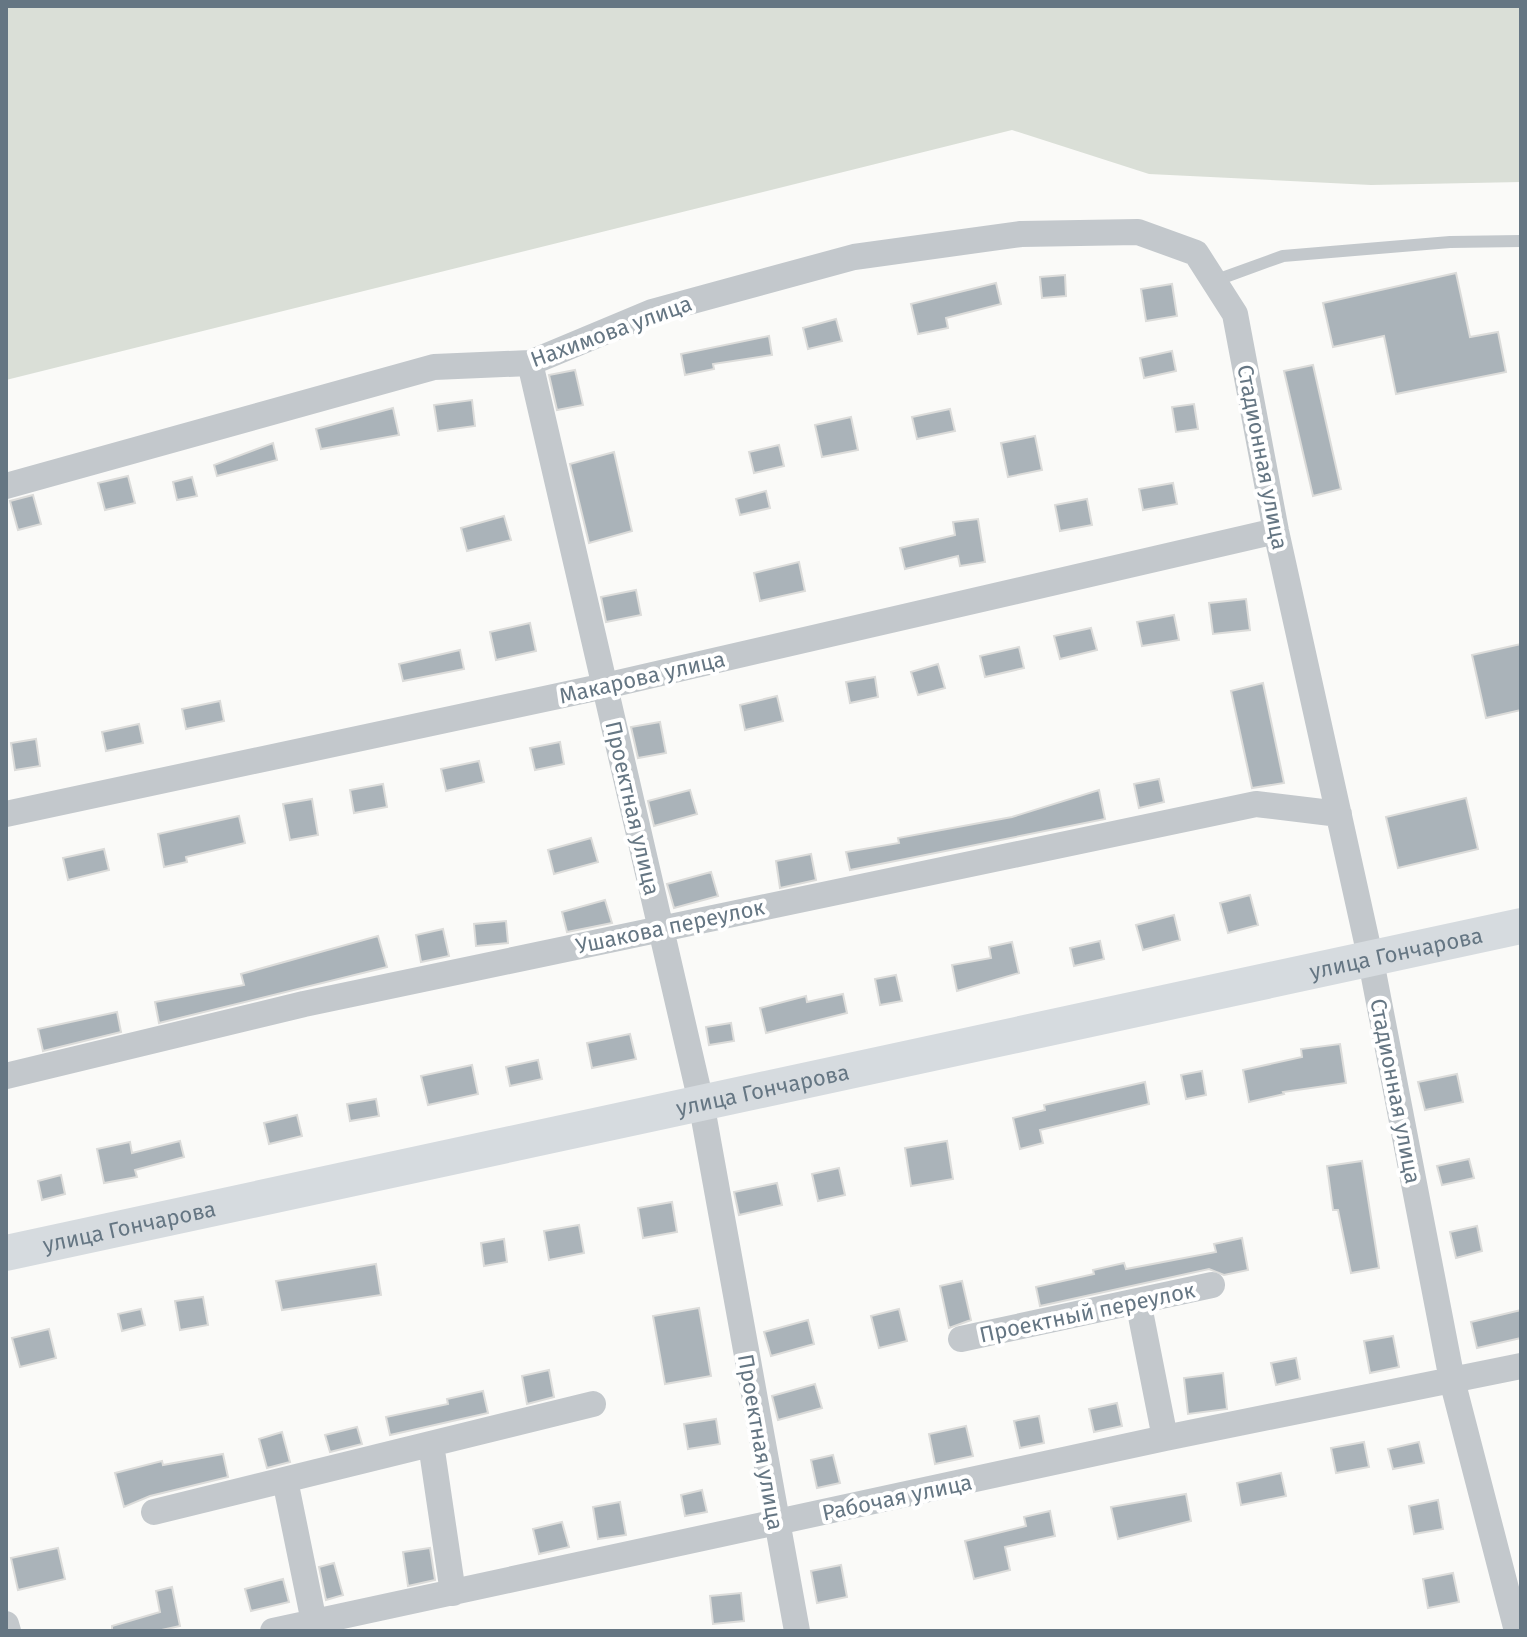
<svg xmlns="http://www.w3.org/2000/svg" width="1527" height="1637" viewBox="0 0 1527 1637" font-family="'Fira Sans',sans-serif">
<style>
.green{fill:#dadfd7}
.building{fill:#aab3b9;stroke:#dcdcda;stroke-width:2}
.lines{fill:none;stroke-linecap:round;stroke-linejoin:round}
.lane{stroke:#c3c8cc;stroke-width:12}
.street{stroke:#c3c8cc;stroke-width:26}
.secondary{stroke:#d6dbdf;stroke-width:36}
.labels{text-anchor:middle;stroke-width:8;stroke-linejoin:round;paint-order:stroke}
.street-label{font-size:22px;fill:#657683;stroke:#fff}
</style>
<rect width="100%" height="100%" fill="#fafaf8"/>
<path class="green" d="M 6,6 L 1521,6 L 1521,182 L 1371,185 L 1149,174 L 1012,130 L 6,380 Z"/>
<path class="building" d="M 1456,273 L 1470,337 L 1498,332 L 1506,372 L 1396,394 L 1384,336 L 1333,347 L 1323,303 Z
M 1065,275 L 1066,296 L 1042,298 L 1040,277 Z
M 996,283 L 1001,304 L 946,318 L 948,328 L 918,334 L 911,304 Z
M 1172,284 L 1177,316 L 1146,321 L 1141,289 Z
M 836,319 L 842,341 L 808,349 L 803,328 Z
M 769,336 L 772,355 L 713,364 L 714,369 L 685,375 L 681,354 Z
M 1172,351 L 1176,371 L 1144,378 L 1140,358 Z
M 1313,365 L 1341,489 L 1313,496 L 1284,371 Z
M 575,370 L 583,405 L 557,410 L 549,375 Z
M 472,400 L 475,426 L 438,431 L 434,405 Z
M 1194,404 L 1198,429 L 1176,432 L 1172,407 Z
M 393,408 L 399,435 L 321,449 L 316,429 Z
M 950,409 L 955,431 L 917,439 L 912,417 Z
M 851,417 L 858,450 L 822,457 L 815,425 Z
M 1035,436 L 1042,470 L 1008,477 L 1001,443 Z
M 273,443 L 277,460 L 217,476 L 214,465 Z
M 779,445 L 784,466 L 754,473 L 749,452 Z
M 614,452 L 632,531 L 589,543 L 570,464 Z
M 128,476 L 135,503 L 105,510 L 98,483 Z
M 192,477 L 197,496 L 177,500 L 173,482 Z
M 1173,483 L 1177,504 L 1143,510 L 1139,489 Z
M 766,491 L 770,508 L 740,515 L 736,499 Z
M 33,495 L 41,524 L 18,530 L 10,501 Z
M 1087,499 L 1092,525 L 1060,531 L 1055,505 Z
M 504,516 L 511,540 L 467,551 L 461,528 Z
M 978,519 L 985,562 L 960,566 L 958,556 L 905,569 L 900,548 L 955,535 L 953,522 Z
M 799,562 L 805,591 L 760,601 L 754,573 Z
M 636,590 L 641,615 L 606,622 L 601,597 Z
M 1246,599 L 1250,630 L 1213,634 L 1209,603 Z
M 1174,615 L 1179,640 L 1142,646 L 1137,622 Z
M 530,623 L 536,651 L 496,660 L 490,632 Z
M 1091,628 L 1097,650 L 1060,659 L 1054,636 Z
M 1521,644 L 1521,710 L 1486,718 L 1472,655 Z
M 1019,647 L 1024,668 L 985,677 L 980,656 Z
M 460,650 L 464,669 L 403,681 L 399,664 Z
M 938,664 L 945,688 L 918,695 L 911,672 Z
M 875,677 L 878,697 L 850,703 L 846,682 Z
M 1263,683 L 1284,783 L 1252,788 L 1231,691 Z
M 777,696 L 783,721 L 745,730 L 740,705 Z
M 220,701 L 224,721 L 186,729 L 182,709 Z
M 660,722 L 666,753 L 638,758 L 631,727 Z
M 139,724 L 143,743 L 106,751 L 102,732 Z
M 36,739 L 40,766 L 15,770 L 11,743 Z
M 560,742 L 564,764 L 535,770 L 530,748 Z
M 479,761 L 484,782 L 446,791 L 441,769 Z
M 1159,779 L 1164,802 L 1139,808 L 1134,784 Z
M 383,784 L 387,807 L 354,813 L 350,790 Z
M 690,790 L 697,814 L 654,826 L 648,801 Z
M 1099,790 L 1105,819 L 850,870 L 846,852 L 899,843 L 898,838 L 1012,817 Z
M 1466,798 L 1478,849 L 1398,868 L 1386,817 Z
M 312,799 L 318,835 L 290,840 L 283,804 Z
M 239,816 L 245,843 L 186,857 L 187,862 L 164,867 L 158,834 Z
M 591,838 L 598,862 L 554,874 L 548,850 Z
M 104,849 L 109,870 L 68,880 L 63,858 Z
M 811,854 L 816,880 L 780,888 L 776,861 Z
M 711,872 L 718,896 L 674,908 L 667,884 Z
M 1250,895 L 1258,925 L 1228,933 L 1220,903 Z
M 605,900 L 612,923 L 567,932 L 562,912 Z
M 1174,915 L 1180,940 L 1143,950 L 1136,925 Z
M 506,921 L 508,943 L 476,946 L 474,924 Z
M 443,929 L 449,956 L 421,962 L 416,935 Z
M 378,936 L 387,967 L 159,1023 L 155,1002 L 244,985 L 241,974 Z
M 1100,941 L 1104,959 L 1074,966 L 1070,948 Z
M 1012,942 L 1019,973 L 957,991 L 952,965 L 991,958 L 989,947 Z
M 896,975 L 902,1001 L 880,1005 L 875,979 Z
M 843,994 L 847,1013 L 766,1033 L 760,1008 L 806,996 L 807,1002 Z
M 117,1012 L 121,1032 L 43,1051 L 38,1029 Z
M 731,1023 L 734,1041 L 709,1045 L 706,1027 Z
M 630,1034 L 636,1059 L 592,1068 L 587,1043 Z
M 1340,1044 L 1346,1083 L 1283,1092 L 1284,1094 L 1249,1102 L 1243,1070 L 1302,1057 L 1301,1049 Z
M 538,1060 L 542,1079 L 510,1086 L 506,1067 Z
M 472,1065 L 478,1094 L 428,1105 L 421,1076 Z
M 1202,1071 L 1206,1095 L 1186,1099 L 1181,1075 Z
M 1457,1074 L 1463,1102 L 1425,1110 L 1418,1082 Z
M 1145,1082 L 1149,1104 L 1040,1130 L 1043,1143 L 1020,1149 L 1013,1118 L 1045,1110 L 1044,1105 Z
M 376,1099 L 379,1116 L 350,1121 L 347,1104 Z
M 297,1115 L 302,1136 L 269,1144 L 264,1123 Z
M 180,1141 L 184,1157 L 135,1170 L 137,1177 L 104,1183 L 97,1149 L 130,1142 L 132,1153 Z
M 947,1141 L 953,1179 L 911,1186 L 905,1148 Z
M 1469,1159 L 1474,1178 L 1442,1185 L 1437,1166 Z
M 1362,1161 L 1379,1268 L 1351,1273 L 1338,1210 L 1333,1210 L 1327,1166 Z
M 839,1168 L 845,1195 L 818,1201 L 812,1174 Z
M 61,1175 L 65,1194 L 42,1200 L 38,1181 Z
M 777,1183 L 782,1205 L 739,1215 L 734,1192 Z
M 672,1202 L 677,1232 L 643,1238 L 638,1208 Z
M 579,1225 L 584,1253 L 549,1260 L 544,1231 Z
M 1477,1226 L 1482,1251 L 1456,1258 L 1450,1232 Z
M 1242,1238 L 1248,1270 L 1224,1275 L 1209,1269 L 1040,1306 L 1036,1287 L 1094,1274 L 1093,1270 L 1124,1263 L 1126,1269 L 1216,1252 L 1214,1244 Z
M 504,1239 L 507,1262 L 484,1266 L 481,1243 Z
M 376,1264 L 381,1295 L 282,1310 L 276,1281 Z
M 962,1281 L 971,1320 L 949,1328 L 940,1286 Z
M 203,1297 L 208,1325 L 180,1330 L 175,1301 Z
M 699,1308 L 711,1376 L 665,1384 L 653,1316 Z
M 141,1309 L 145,1325 L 122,1331 L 118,1314 Z
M 899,1309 L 907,1341 L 879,1348 L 871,1316 Z
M 1521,1310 L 1521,1338 L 1477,1348 L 1471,1322 Z
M 808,1320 L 814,1344 L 771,1356 L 764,1332 Z
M 49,1329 L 56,1358 L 20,1367 L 12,1338 Z
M 1393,1336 L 1399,1367 L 1370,1373 L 1364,1341 Z
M 1296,1358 L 1300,1379 L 1276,1385 L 1271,1363 Z
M 549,1370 L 554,1397 L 527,1404 L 522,1376 Z
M 1223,1373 L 1227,1409 L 1188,1414 L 1184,1378 Z
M 815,1384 L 822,1408 L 778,1420 L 772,1396 Z
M 483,1391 L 488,1413 L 390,1435 L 386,1417 L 448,1404 L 447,1399 Z
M 1117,1403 L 1122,1426 L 1094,1432 L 1089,1409 Z
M 1039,1416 L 1044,1443 L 1020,1448 L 1014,1421 Z
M 716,1419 L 720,1444 L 688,1449 L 684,1424 Z
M 966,1426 L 973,1456 L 935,1464 L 929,1434 Z
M 357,1427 L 362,1444 L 330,1452 L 325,1435 Z
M 282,1432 L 290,1462 L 267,1468 L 259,1439 Z
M 1364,1442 L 1369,1467 L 1336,1473 L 1331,1448 Z
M 1419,1442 L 1424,1463 L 1393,1469 L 1388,1449 Z
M 223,1454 L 228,1477 L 150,1496 L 124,1507 L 115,1473 L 162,1461 L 163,1465 Z
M 833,1455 L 840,1483 L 817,1488 L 811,1460 Z
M 1281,1473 L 1286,1496 L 1241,1505 L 1237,1483 Z
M 702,1490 L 707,1512 L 685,1516 L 681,1495 Z
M 1186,1494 L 1191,1521 L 1118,1539 L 1111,1507 Z
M 1438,1500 L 1443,1529 L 1414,1534 L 1409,1506 Z
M 620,1502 L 626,1535 L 598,1539 L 593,1507 Z
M 1050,1511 L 1055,1536 L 1005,1547 L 1010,1570 L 974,1579 L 965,1541 L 1026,1526 L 1024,1517 Z
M 562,1522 L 569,1547 L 539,1554 L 533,1529 Z
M 58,1548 L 65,1579 L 18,1590 L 11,1558 Z
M 430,1548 L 435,1580 L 408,1586 L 403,1552 Z
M 334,1563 L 343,1595 L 326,1600 L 319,1567 Z
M 841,1565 L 847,1597 L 817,1603 L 811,1571 Z
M 1453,1573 L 1459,1602 L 1428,1608 L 1423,1579 Z
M 283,1579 L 289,1602 L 251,1611 L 245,1589 Z
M 172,1587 L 180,1626 L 157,1631 L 112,1631 L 112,1626 L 160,1612 L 156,1591 Z
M 741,1593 L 744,1621 L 713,1624 L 710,1596 Z"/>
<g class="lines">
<path class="lane" d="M 1214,281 L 1283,256 L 1450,242 L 1521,241"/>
<path class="street" d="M 530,363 L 701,1102 L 797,1631
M 6,486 L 434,367 L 530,363 L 652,312 L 854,257 L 1021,234 L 1138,232 L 1196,253 L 1235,314 L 1276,531 L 1370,956 L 1452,1380 L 1517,1631
M 6,814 L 605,686 L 1276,531
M 6,1076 L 304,1004 L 1256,804 L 1339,814
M 1138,1301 L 1165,1438
M 961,1339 L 1212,1285
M 431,1444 L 453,1593
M 285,1480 L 314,1622
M 154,1512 L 593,1404
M 6,1624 L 8,1631
M 273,1631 L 1165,1438 L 1521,1366"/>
<path class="secondary" id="s1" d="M 6,1253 L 1521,926"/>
</g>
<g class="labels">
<g class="street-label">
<text transform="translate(611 331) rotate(-20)" y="8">Нахимова улица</text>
<text transform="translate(1263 457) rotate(79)" y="8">Стадионная улица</text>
<text transform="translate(642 677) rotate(-13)" y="8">Макарова улица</text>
<text transform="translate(633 808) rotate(77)" y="8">Проектная улица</text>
<text transform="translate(670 926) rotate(-12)" y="8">Ушакова переулок</text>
<text dy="8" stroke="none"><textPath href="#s1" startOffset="1422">улица Гончарова</textPath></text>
<text dy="8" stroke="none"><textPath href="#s1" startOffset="774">улица Гончарова</textPath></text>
<text transform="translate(1396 1091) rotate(79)" y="8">Стадионная улица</text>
<text dy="8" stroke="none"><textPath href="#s1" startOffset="126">улица Гончарова</textPath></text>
<text transform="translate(1087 1312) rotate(-12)" y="8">Проектный переулок</text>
<text transform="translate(761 1442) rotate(80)" y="8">Проектная улица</text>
<text transform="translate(897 1497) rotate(-12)" y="8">Рабочая улица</text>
</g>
</g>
<rect width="1527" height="1637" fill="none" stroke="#657683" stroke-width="16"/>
</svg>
